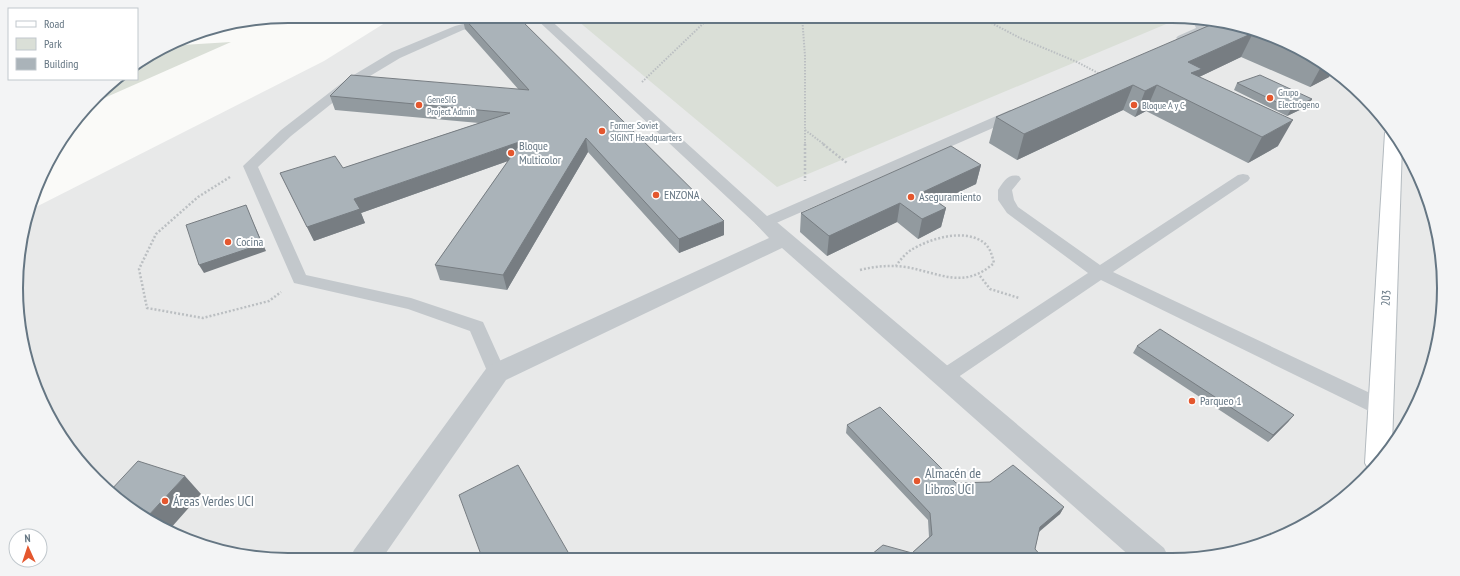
<svg xmlns="http://www.w3.org/2000/svg" width="1460" height="576" viewBox="0 0 1460 576" font-family="'PT Sans Narrow',sans-serif">
<style>
.built{fill:#e8e9e9}
.green{fill:#dadfd7}
.lines{fill:none;stroke-linecap:round;stroke-linejoin:round}
.secondary-casing{stroke:#b3babf;stroke-width:2}
.path-far1{stroke:#bbbfc2;stroke-width:2;stroke-dasharray:1.5 1.5;stroke-linecap:butt}
.path{stroke:#bbbfc2;stroke-width:2.5;stroke-dasharray:2 2;stroke-linecap:butt}
.lane{fill:#c3c8cc;fill-rule:evenodd}
.street{fill:#c3c8cc;fill-rule:evenodd}
.secondary{fill:#fff;fill-rule:evenodd}
.wall{fill:#929a9f}
.shaded-wall{fill:#777d82}
.building{fill:#aab3b9;stroke:#777d82}
.poi-dot{fill:#e4572e;stroke:#fff;stroke-width:1.5}
.labels{text-anchor:middle;stroke-width:4;stroke-linejoin:round;paint-order:stroke}
.far-poi-label{font-size:10px;fill:#657683;stroke:#fff;text-anchor:start}
.poi-label{font-size:12px;fill:#657683;stroke:#fff;text-anchor:start}
.street-label{font-size:12px;fill:#657683;stroke:#fff}
.near-poi-label{font-size:14px;fill:#657683;stroke:#fff;text-anchor:start}
.rim{fill:none;stroke:#657683;stroke-width:2}
</style>
<rect width="100%" height="100%" fill="#fafaf8"/>
<path class="built" d="M 396,16 L 1172,16 L 1259,30 L 1308,52 L 1351,83 L 1388,122 L 1416,167 L 1435,217 L 1443,270 L 1442,323 L 1430,375 L 1398,439 L 1351,493 L 1292,532 L 1208,558 L 288,560 L 201,546 L 123,504 L 62,439 L 37,392 L 21,341 L 18,252 L 28,211 L 324,61 Z"/>
<path class="green" d="M 572,16 L 1167,16 L 1171,22 L 777,187 Z
M 231,42 L 93,103 L 109,83 L 115,79 L 137,79 L 137,63 L 152,52 L 166,46 Z"/>
<g class="lines">
<g class="secondary-casing">
<path id="secondary" d="M 1391,128 L 1402,146 L 1392,446 L 1370,472 L 1365,463 L 1385,133 L 1388,129 Z"/>
</g>
<path class="path-far1" d="M 802,16 L 805,56 L 805,145
M 978,16 L 1020,38 L 1077,62 L 1100,74
M 642,82 L 711,16
M 805,130 L 825,145"/>
<path class="path" d="M 805,144 L 805,181
M 823,144 L 847,163
M 230,177 L 198,197 L 156,234 L 139,269 L 147,308 L 203,318 L 269,301 L 281,292
M 860,270 C 876,266 890,265 906,267 C 940,273 964,290 994,263 C 992,255 990,247 983,242 C 963,228 929,239 911,250 C 905,254 900,260 896,266
M 980,276 L 990,289 L 1019,298"/>
<path class="lane" d="M 494,16 L 513,16 L 511,18 L 463,30 L 400,58 L 355,85 L 291,136 L 258,167 L 306,275 L 411,298 L 483,322 L 506,373 L 504,378 L 497,380 L 490,378 L 470,331 L 408,309 L 294,283 L 243,166 L 281,130 L 347,79 L 392,52 L 455,26 Z
M 533,16 L 546,16 L 767,216 L 1010,110 L 1020,110 L 1022,113 L 1020,116 L 765,228 L 759,227 Z
M 1192,19 L 1203,21 L 1208,29 L 1206,31 L 1186,40 L 1178,40 L 1176,38 L 1178,36 L 1196,28 Z
M 1243,174 L 1248,175 L 1250,178 L 1248,181 L 1113,272 L 1387,401 L 1390,407 L 1387,413 L 1380,415 L 1373,413 L 1101,280 L 951,382 L 944,384 L 937,382 L 935,377 L 937,372 L 1088,273 L 1007,213 L 998,200 L 998,190 C 1003,182 1008,173 1019,176 L 1021,179 L 1012,190 L 1014,200 L 1018,207 L 1100,265 L 1238,175 Z"/>
<path class="street" d="M 765,217 L 772,218 L 791,234 L 1164,548 L 1169,558 L 1132,558 L 782,248 L 506,380 L 381,560 L 349,560 L 354,550 L 488,366 L 769,238 L 755,223 L 758,218 Z"/>
<use href="#secondary" class="secondary"/>
</g>
<path class="wall" d="M 462,16 L 724,235 L 679,253 L 588,152 L 507,290 L 440,280 L 435,265 L 508,161 L 361,213 L 365,223 L 314,241 L 280,173 L 343,168 L 479,123 L 335,110 L 330,96 L 519,90 L 465,29 Z
M 1259,30 L 1308,52 L 1333,70 L 1329,77 L 1310,87 L 1241,57 L 1199,77 L 1278,146 L 1248,163 L 1146,111 L 1135,117 L 1123,110 L 1017,160 L 989,143 L 996,117 Z
M 1237,83 L 1312,99 L 1308,106 L 1287,116 L 1234,90 Z
M 981,165 L 976,184 L 938,202 L 946,208 L 941,227 L 918,239 L 897,222 L 827,256 L 800,232 L 801,213 Z
M 1137,346 L 1294,415 L 1288,422 L 1268,442 L 1133,353 Z
M 847,425 L 956,483 L 1064,507 L 1060,514 L 1039,532 L 1035,549 L 866,559 L 912,553 L 929,537 L 928,520 L 846,433 Z"/>
<path class="shaded-wall" d="M 1253,33 L 1241,57 L 1197,78 L 1181,97 L 1188,62 Z
M 1323,63 L 1333,70 L 1329,77 L 1310,87 Z
M 1133,85 L 1123,110 L 1017,160 L 1024,134 Z
M 1157,85 L 1146,111 L 1135,117 L 1145,91 Z
M 1312,99 L 1308,106 L 1287,116 L 1291,109 Z
M 1293,120 L 1278,146 L 1248,163 L 1262,137 Z
M 586,138 L 588,152 L 507,290 L 503,275 Z
M 522,141 L 525,155 L 361,213 L 365,223 L 314,241 L 307,227 L 354,199 Z
M 981,165 L 976,184 L 919,211 L 923,192 Z
M 900,203 L 897,222 L 827,256 L 829,236 Z
M 246,205 L 249,213 L 266,251 L 204,273 L 199,265 Z
M 946,208 L 941,227 L 918,239 L 922,219 Z
M 724,221 L 724,235 L 679,253 L 679,239 Z
M 1294,415 L 1288,422 L 1268,442 L 1273,435 Z
M 185,476 L 201,494 L 170,529 L 147,517 Z
M 1064,507 L 1060,514 L 1036,534 L 1040,527 Z"/>
<path class="building" d="M 462,16 L 517,16 L 724,221 L 679,239 L 586,138 L 503,275 L 435,265 L 522,141 L 354,199 L 360,209 L 307,227 L 280,173 L 335,156 L 343,168 L 510,113 L 330,96 L 351,75 L 529,90 Z
M 1215,23 L 1259,30 L 1308,52 L 1318,59 L 1253,33 L 1188,62 L 1202,69 L 1191,73 L 1293,120 L 1262,137 L 1157,85 L 1145,91 L 1133,85 L 1024,134 L 996,117 Z
M 1260,75 L 1312,99 L 1291,109 L 1237,83 Z
M 951,146 L 981,165 L 923,192 L 946,208 L 922,219 L 900,203 L 829,236 L 801,213 Z
M 246,205 L 262,244 L 199,265 L 186,225 Z
M 1160,329 L 1294,415 L 1273,435 L 1137,346 Z
M 880,407 L 956,483 L 990,482 L 1013,465 L 1064,507 L 1040,527 L 1035,549 L 1043,558 L 866,559 L 883,545 L 912,553 L 932,535 L 930,513 L 847,425 Z
M 138,461 L 185,476 L 147,517 L 123,504 L 110,491 Z
M 518,465 L 572,559 L 483,560 L 459,495 Z"/>
<g class="poi-dot">
<circle cx="1270" cy="98" r="4"/>
<circle cx="419" cy="105" r="4"/>
<circle cx="1134" cy="105" r="4"/>
<circle cx="602" cy="131" r="4"/>
<circle cx="511" cy="153" r="4"/>
<circle cx="656" cy="195" r="4"/>
<circle cx="911" cy="197" r="4"/>
<circle cx="228" cy="242" r="4"/>
<circle cx="1192" cy="401" r="4"/>
<circle cx="917" cy="481" r="4"/>
<circle cx="165" cy="501" r="4"/>
</g>
<g class="labels">
<g class="far-poi-label">
<text x="1278" y="96">Grupo<tspan x="1278" dy="12">Electrógeno</tspan></text>
<text x="427" y="103">GeneSIG<tspan x="427" dy="12">Project Admin</tspan></text>
<text x="1142" y="109">Bloque A y C</text>
<text x="610" y="129">Former Soviet<tspan x="610" dy="12">SIGINT Headquarters</tspan></text>
</g>
<g class="poi-label">
<text x="519" y="150">Bloque<tspan x="519" dy="14">Multicolor</tspan></text>
<text x="664" y="199">ENZONA</text>
<text x="919" y="201">Aseguramiento</text>
<text x="236" y="246">Cocina</text>
<text x="1200" y="405">Parqueo 1</text>
</g>
<g class="street-label">
<text transform="translate(1386 298) rotate(-87)" y="4">203</text>
</g>
<g class="near-poi-label">
<text x="925" y="478">Almacén de<tspan x="925" dy="16">Libros UCI</tspan></text>
<text x="173" y="506">Áreas Verdes UCI</text>
</g>
</g>
<path d="M0 0H1460V576H0ZM288 23H1172A265 265 0 0 1 1437 288V288A265 265 0 0 1 1172 553H288A265 265 0 0 1 23 288V288A265 265 0 0 1 288 23Z" fill="#f3f4f5" fill-rule="evenodd"/>
<path class="rim" d="M288 23H1172A265 265 0 0 1 1437 288V288A265 265 0 0 1 1172 553H288A265 265 0 0 1 23 288V288A265 265 0 0 1 288 23Z"/>
<rect x="8" y="8" width="130" height="72" fill="#ffffff" stroke="#c1c8cd"/>
<rect x="16" y="21" width="20" height="6" fill="#ffffff" stroke="#c1c8cd"/>
<text x="44" y="28" font-size="12" fill="#657683">Road</text>
<rect x="16" y="38" width="20" height="12" fill="#dadfd7" stroke="#c1c8cd"/>
<text x="44" y="48" font-size="12" fill="#657683">Park</text>
<rect x="16" y="58" width="20" height="12" fill="#aab3b9" stroke="#c1c8cd"/>
<text x="44" y="68" font-size="12" fill="#657683">Building</text>
<g transform="translate(28 548) rotate(357)"><circle r="19" fill="#ffffff" stroke="#c1c8cd"/>
<path d="M0-3L7 15L0 10L-7 15Z" fill="#e4572e"/>
<text y="-6" font-size="11" font-weight="bold" text-anchor="middle" fill="#657683">N</text>
</g>
</svg>
